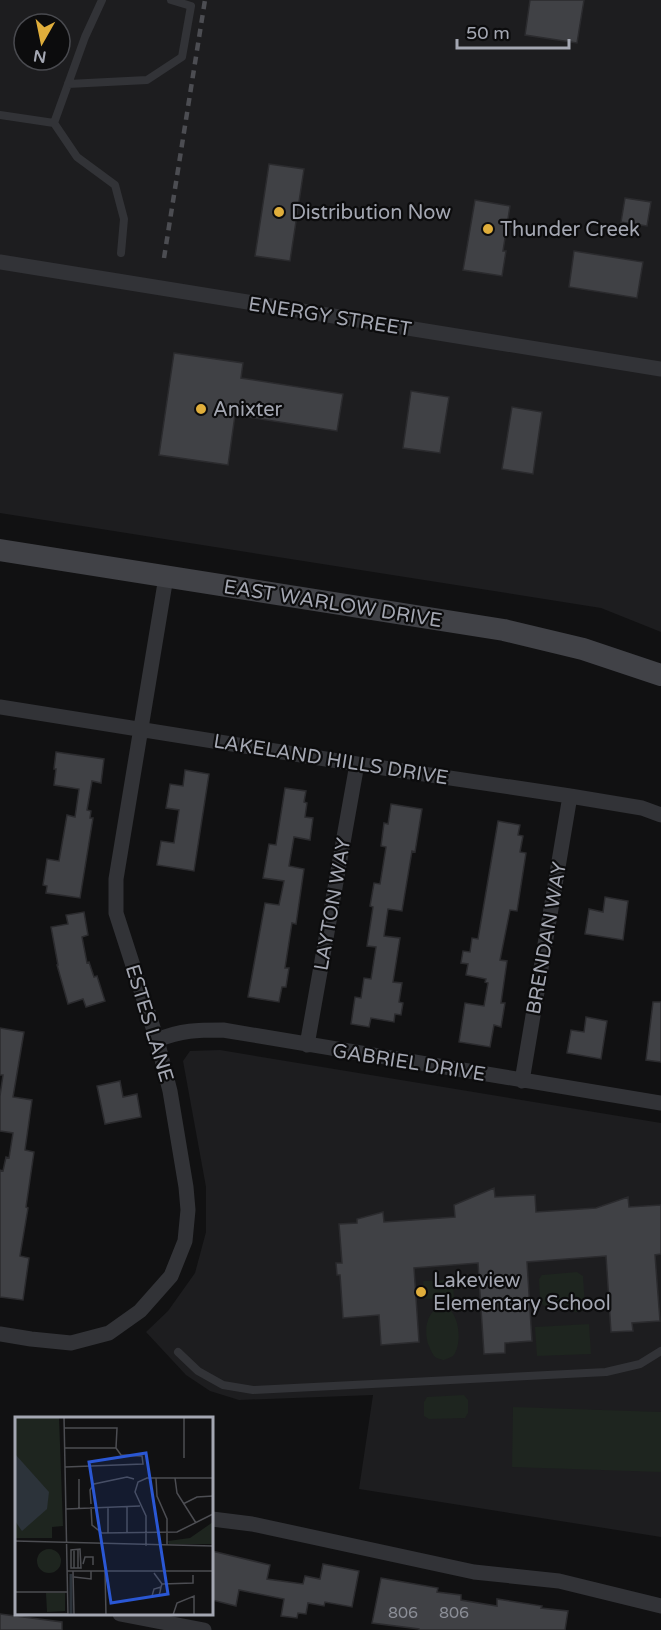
<svg xmlns="http://www.w3.org/2000/svg" width="661" height="1630" viewBox="0 0 661 1630" font-family="'Varela Round',sans-serif">
<style>
.built{fill:#1d1d1f;fill-rule:evenodd}
.green{fill:#1e251f}
.building{fill:#404145;stroke:#2b2b2e;stroke-width:1.5}
.lines{fill:none;stroke-linecap:round;stroke-linejoin:round}
.lane{stroke:#323337;stroke-width:8}
.street{stroke:#323337;stroke-width:15}
.secondary{stroke:#414247;stroke-width:22}
.rail{stroke:#4c4d52;stroke-width:4.5;stroke-dasharray:8 6;stroke-linecap:butt}
.poi-dot{fill:#e0ae3b;stroke:#0c0c0d;stroke-width:2}
.labels{text-anchor:middle;stroke-width:4.5;stroke-linejoin:round;paint-order:stroke}
.number-label{font-size:16px;fill:#8b8e97}
.poi-label{font-size:20px;fill:#a4a7b2;stroke:#0c0c0d;text-anchor:start}
.street-label{font-size:20px;fill:#a4a7b2;stroke:#0c0c0d}
.inset-river{fill:none;stroke:#2c333a;stroke-width:3}
.inset-road{fill:none;stroke:#4c4d52;stroke-width:1.5}
.view{fill:#2a57d4;fill-opacity:0.15;stroke:#2a57d4;stroke-width:3}
.inset-edge{fill:none;stroke:#a4a7b2;stroke-width:3}
</style>
<rect width="100%" height="100%" fill="#111112"/>
<path class="built" d="M 0,0 L 661,0 L 661,632 L 601,608 L 0,513 ZM 24,24 L 60,24 L 60,60 L 24,60 Z
M 220,1050 L 661,1123 L 661,1537 L 359,1489 L 373,1395 L 239,1400 L 210,1391 L 186,1375 L 146,1332 L 168,1311 L 195,1273 L 206,1232 L 206,1187 L 183,1061 L 190,1051 Z"/>
<path class="green" d="M 577,1272 L 583,1276 L 585,1307 L 581,1312 C 573,1312 569,1312 566,1304 L 544,1306 L 540,1301 L 539,1279 L 542,1275 Z
M 453,1280 L 454,1298 L 424,1299 L 423,1281 Z
M 440,1306 C 440,1306 448,1309 449,1309 C 460,1318 462,1345 453,1356 C 451,1357 447,1359 444,1360 C 442,1360 437,1358 435,1357 C 432,1354 430,1348 428,1344 C 424,1329 426,1314 440,1306 Z
M 589,1324 L 591,1354 L 537,1356 L 535,1327 Z
M 464,1395 L 468,1400 L 468,1413 L 465,1418 L 429,1419 L 424,1416 L 424,1402 L 427,1397 Z
M 513,1407 L 661,1412 L 661,1472 L 512,1467 Z"/>
<path class="building" d="M 530,0 L 584,0 L 577,43 L 525,35 Z
M 269,164 L 304,169 L 290,261 L 255,256 Z
M 625,198 L 651,202 L 647,226 L 621,222 Z
M 475,200 L 510,206 L 503,251 L 506,251 L 502,276 L 463,270 Z
M 574,251 L 643,262 L 637,298 L 569,287 Z
M 174,353 L 243,363 L 241,378 L 343,394 L 337,431 L 235,415 L 228,465 L 159,455 Z
M 411,391 L 449,397 L 440,453 L 403,448 Z
M 512,407 L 542,412 L 533,474 L 502,469 Z
M 56,752 L 104,759 L 101,783 L 92,781 L 87,810 L 91,811 L 90,818 L 93,818 L 80,898 L 46,893 L 47,886 L 43,885 L 47,859 L 59,861 L 67,815 L 75,817 L 79,789 L 54,785 L 56,769 L 54,769 Z
M 185,770 L 209,774 L 194,871 L 157,865 L 161,841 L 174,843 L 179,810 L 166,808 L 170,784 L 183,786 Z
M 285,788 L 306,791 L 304,802 L 307,803 L 305,817 L 313,818 L 310,840 L 294,837 L 289,866 L 304,869 L 296,924 L 292,923 L 285,968 L 289,968 L 286,987 L 282,987 L 279,1002 L 248,997 L 265,903 L 279,905 L 284,881 L 263,878 L 269,844 L 276,845 Z
M 391,804 L 422,809 L 415,852 L 412,851 L 402,911 L 388,909 L 384,936 L 400,938 L 393,982 L 402,983 L 399,1002 L 403,1003 L 401,1015 L 395,1014 L 394,1022 L 371,1018 L 369,1027 L 351,1024 L 355,997 L 361,998 L 364,978 L 371,979 L 376,947 L 367,946 L 373,907 L 370,906 L 374,883 L 380,884 L 386,847 L 381,846 L 384,823 L 388,824 Z
M 498,821 L 520,825 L 518,835 L 523,836 L 520,852 L 526,853 L 517,911 L 510,910 L 500,960 L 507,961 L 501,1003 L 505,1003 L 501,1027 L 494,1025 L 490,1047 L 459,1042 L 465,1003 L 484,1006 L 488,983 L 485,982 L 486,979 L 466,975 L 468,964 L 461,963 L 463,951 L 470,952 L 472,938 L 478,939 Z
M 605,897 L 628,901 L 623,940 L 585,934 L 589,909 L 603,912 Z
M 84,912 L 88,935 L 82,937 L 87,963 L 89,962 L 94,977 L 97,976 L 105,1001 L 86,1007 L 83,999 L 68,1004 L 57,965 L 58,965 L 51,927 L 68,924 L 66,915 Z
M 653,1002 L 661,1002 L 661,1062 L 646,1060 Z
M 586,1017 L 607,1021 L 601,1059 L 567,1053 L 571,1030 L 584,1032 Z
M 0,1028 L 24,1032 L 13,1097 L 32,1100 L 25,1150 L 34,1152 L 26,1207 L 28,1208 L 20,1256 L 29,1258 L 23,1300 L 0,1297 L 0,1170 L 3,1171 L 6,1157 L 9,1158 L 13,1133 L 0,1131 L 0,1096 L 3,1075 L 0,1075 Z
M 120,1081 L 123,1097 L 137,1094 L 141,1117 L 105,1124 L 97,1086 Z
M 494,1188 L 495,1197 L 535,1195 L 536,1212 L 596,1208 L 628,1197 L 629,1207 L 661,1205 L 661,1254 L 655,1255 L 660,1321 L 632,1323 L 633,1331 L 611,1332 L 606,1256 L 527,1262 L 532,1341 L 505,1343 L 505,1353 L 484,1354 L 478,1263 L 414,1268 L 419,1342 L 381,1345 L 379,1315 L 343,1318 L 340,1275 L 337,1275 L 336,1263 L 342,1263 L 339,1224 L 357,1223 L 357,1219 L 383,1212 L 384,1222 L 455,1217 L 454,1205 Z
M 212,1551 L 270,1565 L 267,1579 L 303,1584 L 305,1576 L 320,1579 L 323,1564 L 359,1571 L 352,1607 L 325,1602 L 324,1606 L 308,1603 L 306,1614 L 298,1613 L 297,1618 L 281,1616 L 284,1599 L 239,1590 L 236,1606 L 212,1600 Z
M 381,1578 L 438,1588 L 437,1592 L 461,1595 L 461,1600 L 497,1606 L 497,1599 L 542,1606 L 541,1608 L 568,1611 L 565,1630 L 419,1630 L 419,1629 L 372,1623 Z
M 0,1614 L 62,1622 L 62,1630 L 0,1630 Z"/>
<g class="lines">
<path class="lane" d="M 102,0 L 85,37 L 54,123 L 77,157 L 115,185 L 124,219 L 121,253
M 68,84 L 147,80 L 182,57 L 191,6 L 171,0
M 0,115 L 54,123
M 178,1352 L 198,1371 L 223,1385 L 253,1390 L 606,1372 L 640,1364 L 661,1351"/>
<path class="street" d="M 0,262 L 661,369
M 0,707 L 357,764 L 570,796 L 642,808 L 661,815
M 157,1040 C 182,1030 197,1030 223,1030 L 661,1103
M 307,1045 L 357,764
M 522,1081 L 570,796
M 0,1334 L 31,1339 L 71,1343 L 109,1333 L 140,1311 L 171,1276 L 185,1241 L 188,1210 L 186,1187 L 170,1091 L 157,1040 L 116,913 L 116,879 L 166,577
M 212,1519 L 252,1524 L 474,1572 L 559,1581 L 661,1606
M 120,1614 L 204,1630"/>
<path class="secondary" d="M 0,550 L 504,630 L 583,649 L 661,675"/>
<path class="rail" d="M 164,258 L 205,0"/>
</g>
<g class="poi-dot">
<circle cx="279" cy="212" r="6"/>
<circle cx="488" cy="229" r="6"/>
<circle cx="201" cy="409" r="6"/>
<circle cx="421" cy="1292" r="6"/>
</g>
<g class="labels">
<g class="number-label">
<text x="403" y="1618">806</text>
<text x="454" y="1618">806</text>
</g>
<g class="poi-label">
<text x="291" y="219">Distribution Now</text>
<text x="500" y="236">Thunder Creek</text>
<text x="213" y="416">Anixter</text>
<text x="433" y="1287">Lakeview<tspan x="433" dy="23">Elementary School</tspan></text>
</g>
<g class="street-label">
<text transform="translate(330 316) rotate(9)" y="7">ENERGY STREET</text>
<text transform="translate(333 603) rotate(9)" y="7">EAST WARLOW DRIVE</text>
<text transform="translate(331 759) rotate(9)" y="7">LAKELAND HILLS DRIVE</text>
<text transform="translate(332 904) rotate(-80)" y="7">LAYTON WAY</text>
<text transform="translate(546 938) rotate(-80)" y="7">BRENDAN WAY</text>
<text transform="translate(150 1023) rotate(73)" y="7">ESTES LANE</text>
<text transform="translate(409 1062) rotate(9)" y="7">GABRIEL DRIVE</text>
</g>
</g>
<g transform="translate(15 1417)">
<rect width="198" height="198" fill="#111112"/>
<path d="M 0,0 L 44,0 L 48,109 L 37,110 L 37,121 L 0,121 ZM 198,105 L 198,127 L 154,127 L 153,124 L 175,121 ZM22 144a12 12 0 1 1 24 0a12 12 0 1 1-24 0ZM 31,176 L 50,176 L 50,194 L 32,195 Z" fill="#1e251f"/>
<path d="M 0,37 L 34,75 L 32,92 L 7,114 L 0,104 Z" fill="#2c333a"/>
<path class="inset-river" d="M 56,157 L 56,198"/>
<path class="inset-road" d="M 49,0 L 53,198M 169,0 L 169,41M 49,11 L 102,11 L 101,31M 50,31 L 101,31M 50,50 L 128,47 L 127,39 L 106,38 L 101,31M 141,61 L 142,79 L 152,102 L 152,129M 160,61 L 162,76 L 181,106M 64,62 L 64,92M 76,87 L 75,73 L 79,67 L 112,60 L 119,62M 168,87 L 182,80 L 198,79M 76,90 L 77,108 L 87,116 L 162,115 L 198,97M 51,92 L 125,89M 112,115 L 112,90M 93,116 L 93,90M 0,124 L 198,129M 131,129 L 131,99 L 120,75 L 123,65 L 132,61 L 198,61M 68,147 L 70,140 L 78,140 L 78,148M 59,151 L 59,132M 60,151 L 56,151 L 56,133 L 65,132 L 66,151 L 60,151M 63,151 L 63,132M 52,154 L 198,154M 58,154 L 59,198M 90,154 L 91,198M 139,156 L 147,167 L 146,170 L 145,175 L 144,178 L 137,179 L 139,172 L 146,170M 59,160 L 76,162 L 76,154M 147,167 L 178,166 L 178,158M 0,175 L 53,175M 0,197 L 53,197M 158,198 L 162,186 L 179,179 L 179,198"/>
<path class="view" d="M 131,36 L 153,177 L 96,186 L 74,45 Z"/>
<rect width="198" height="198" class="inset-edge"/>
</g>
<g transform="translate(42 42) rotate(189)"><circle r="28" fill="#0c0c0d" stroke="#494a4f" stroke-width="1.5"/>
<path d="M0-4.5L10 22L0 15L-10 22Z" fill="#e0ae3b"/>
<text y="-9" font-size="16" font-weight="bold" text-anchor="middle" fill="#a4a7b2">N</text>
</g>
<path d="M457 39v9h112v-9" fill="none" stroke="#a4a7b2" stroke-width="3"/>
<text x="466" y="39" font-size="18" fill="#a4a7b2" stroke="#0c0c0d" stroke-width="4.5" paint-order="stroke">50 m</text>
</svg>
